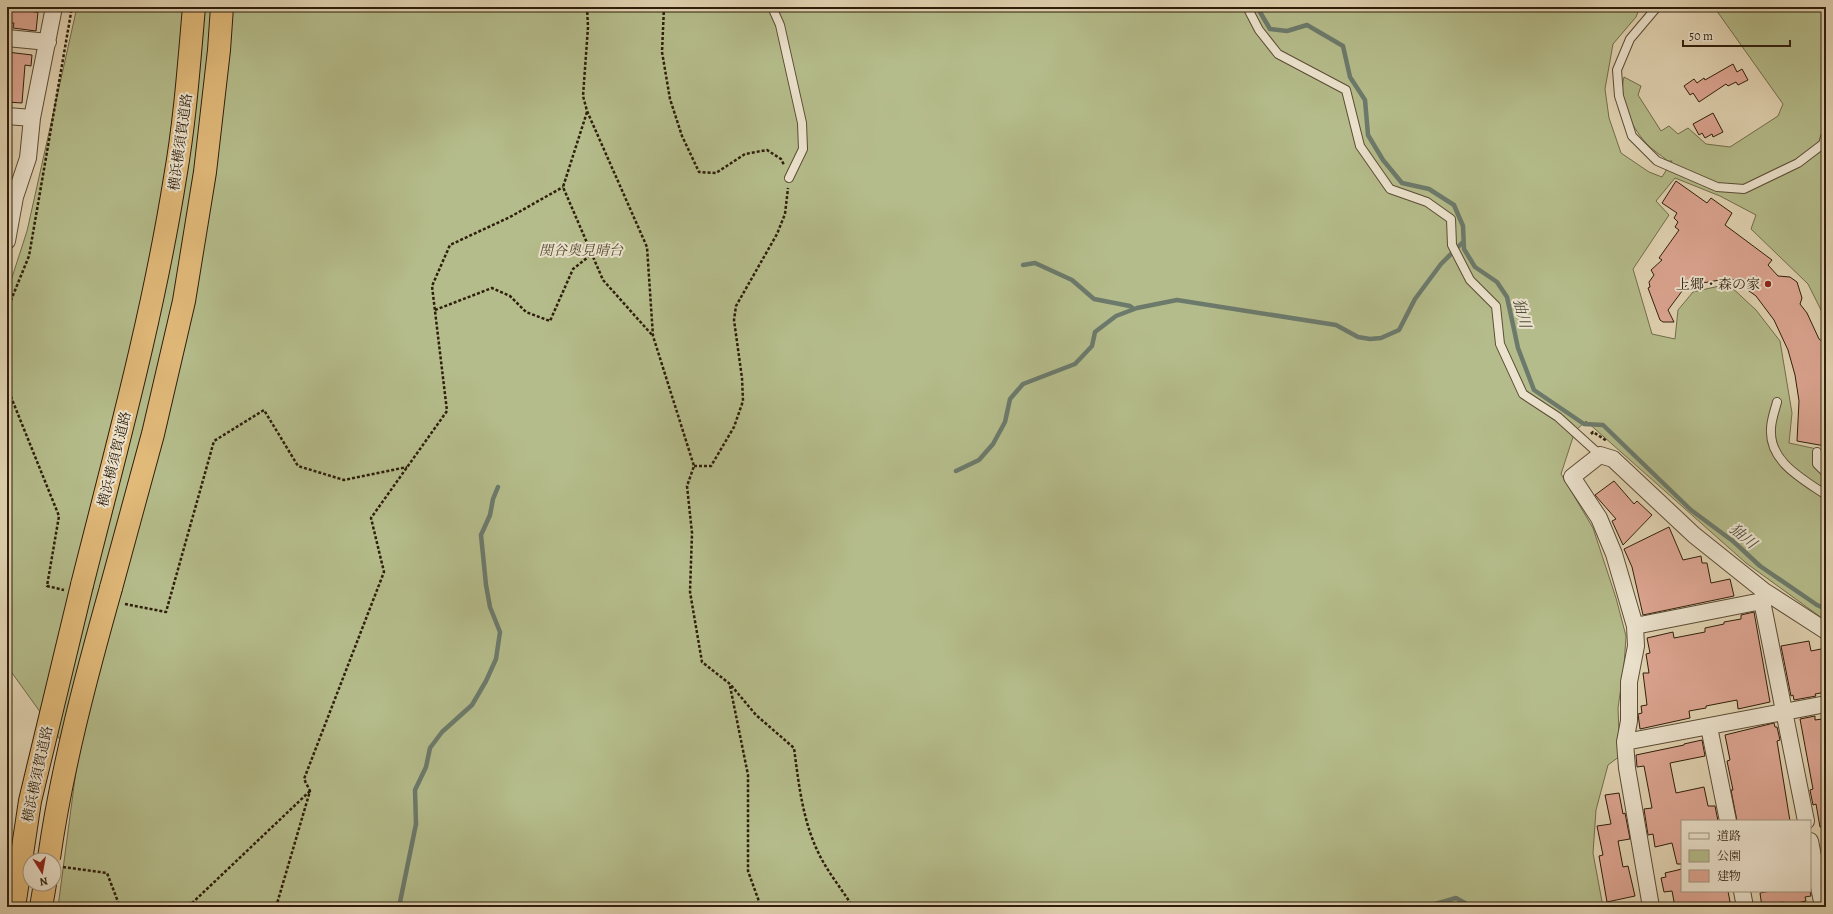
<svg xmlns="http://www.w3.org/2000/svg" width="1833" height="914" viewBox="0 0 1833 914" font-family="Alegreya,'Noto Serif JP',serif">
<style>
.green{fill:#b5bc8b;stroke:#726d4b}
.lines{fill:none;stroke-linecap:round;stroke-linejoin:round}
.stream{stroke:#6c7a6c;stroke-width:4.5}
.building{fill:#dea693;stroke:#2e1e0b}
.service-casing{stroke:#5b4c35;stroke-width:10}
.minor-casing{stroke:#5b4c35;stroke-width:18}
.motorway-casing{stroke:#2e1e0b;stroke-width:24}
.path{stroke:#2e1e0b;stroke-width:2.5;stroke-dasharray:3 2;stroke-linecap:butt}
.service{stroke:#ece3ce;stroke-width:8}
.minor{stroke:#ece3ce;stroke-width:16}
.motorway{stroke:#e1ba7a;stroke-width:22}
.motorway-bridge-casing{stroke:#2e1e0b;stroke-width:24;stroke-linecap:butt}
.motorway-bridge{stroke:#e1ba7a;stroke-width:22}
.poi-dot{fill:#8f2418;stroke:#ece3ce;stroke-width:1.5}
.labels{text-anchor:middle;stroke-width:4;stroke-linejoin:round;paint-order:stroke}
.street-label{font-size:14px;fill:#2e1e0b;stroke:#ece3ce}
.park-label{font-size:14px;font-style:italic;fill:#564d31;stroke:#ece3ce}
.poi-label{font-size:14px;fill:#2e1e0b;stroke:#ece3ce;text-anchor:end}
.water-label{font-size:15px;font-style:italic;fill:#4d4c3c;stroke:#ece3ce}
</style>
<rect width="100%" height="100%" fill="#e2d4b3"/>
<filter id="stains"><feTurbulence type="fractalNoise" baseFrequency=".005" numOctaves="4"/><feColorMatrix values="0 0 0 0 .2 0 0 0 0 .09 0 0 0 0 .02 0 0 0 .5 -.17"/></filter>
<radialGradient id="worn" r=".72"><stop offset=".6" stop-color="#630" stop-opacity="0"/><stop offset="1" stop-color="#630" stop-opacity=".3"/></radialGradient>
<path class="green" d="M 77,7 L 1640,7 L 1636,17 L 1613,44 L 1605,89 L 1609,118 L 1621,153 L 1649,172 L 1662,177 L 1672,161 L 1668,161 C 1661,155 1652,150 1646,143 C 1631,126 1618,101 1624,77 L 1641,86 L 1638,95 L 1661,131 L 1669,126 L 1678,134 L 1688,128 L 1706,144 L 1730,147 L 1778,116 L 1783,104 L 1714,7 L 1826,7 L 1826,320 L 1808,284 L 1751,229 L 1756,215 L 1720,196 L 1675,178 L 1656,201 L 1669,215 L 1633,269 L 1652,334 L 1675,339 L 1678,310 L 1693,292 L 1728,284 L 1756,310 L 1780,341 L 1792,413 L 1789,443 L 1826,451 L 1826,621 L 1746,563 L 1586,421 L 1575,431 L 1561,474 L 1593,528 L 1616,598 L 1626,636 L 1624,666 L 1618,708 L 1620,756 L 1608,765 L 1596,810 L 1593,853 L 1603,907 L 58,907 L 77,763 L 7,666 L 7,293 L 27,231 Z"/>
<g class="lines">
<path class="stream" d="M 1257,7 L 1270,29 L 1287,31 L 1307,25 L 1343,46 L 1350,77 L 1365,100 L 1368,135 L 1383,160 L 1402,183 L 1429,189 L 1454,205 L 1463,226 L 1464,249 L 1475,267 L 1497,282 L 1507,297 L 1518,348 L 1534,390 L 1584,424 L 1603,425 L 1691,510 L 1734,542 L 1760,566 L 1817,605 L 1826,609
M 1023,265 L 1035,263 L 1072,280 L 1094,299 L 1130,306 L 1134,309
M 956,471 L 979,460 L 993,444 L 1005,422 L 1010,399 L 1023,384 L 1075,364 L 1092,346 L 1095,332 L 1116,316 L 1137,308 L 1177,300 L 1336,325 L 1358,337 L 1370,339 L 1381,338 L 1399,330 L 1415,299 L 1441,264 L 1463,242
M 399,907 L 416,824 L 415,790 L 426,767 L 430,748 L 442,732 L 472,705 L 486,681 L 496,659 L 500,632 L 490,607 L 486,585 L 481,535 L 490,515 L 493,499 L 498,487
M 1425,907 L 1456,898 L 1472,907"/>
</g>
<path class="building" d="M 19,8 L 35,10 L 34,12 L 38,12 L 36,31 L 13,28 L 14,23 L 7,23 L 7,10 L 19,10 Z
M 7,52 L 32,55 L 31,66 L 25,65 L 22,103 L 7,102 Z
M 1733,64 L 1737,72 L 1742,69 L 1748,80 L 1738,85 L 1736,82 L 1728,86 L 1726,84 L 1699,102 L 1693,93 L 1690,95 L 1684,86 L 1694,79 L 1697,83 L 1704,78 L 1705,80 Z
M 1713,113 L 1723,132 L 1713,137 L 1712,134 L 1705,138 L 1702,133 L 1699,135 L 1693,124 Z
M 1676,181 L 1707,203 L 1711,198 L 1732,213 L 1725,225 L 1772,260 L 1768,265 L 1778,276 L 1790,277 L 1797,282 L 1802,298 L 1800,304 L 1807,313 L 1819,339 L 1826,344 L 1826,445 L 1825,446 L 1797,441 L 1799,401 L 1795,375 L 1788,350 L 1774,320 L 1756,296 L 1731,278 L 1697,284 L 1691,279 L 1668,310 L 1674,322 L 1663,322 L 1660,320 L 1648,288 L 1650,287 L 1649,282 L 1654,275 L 1651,270 L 1662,260 L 1659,258 L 1679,230 L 1675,227 L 1678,222 L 1674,218 L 1677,213 L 1662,203 Z
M 1614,481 L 1634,504 L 1637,501 L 1652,515 L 1623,545 L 1612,521 L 1616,519 L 1595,495 Z
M 1669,527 L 1683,560 L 1701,556 L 1702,563 L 1707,563 L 1711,583 L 1730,579 L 1734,596 L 1643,615 L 1632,567 L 1624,549 Z
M 1754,612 L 1770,702 L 1738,709 L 1737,700 L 1706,706 L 1706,708 L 1689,711 L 1690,718 L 1640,729 L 1638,714 L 1642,713 L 1641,706 L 1647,705 L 1643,673 L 1649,673 L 1646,654 L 1650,653 L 1647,638 L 1673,632 L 1674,638 L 1705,632 L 1705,628 L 1724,624 L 1724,622 L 1741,619 L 1741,615 Z
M 1809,641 L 1811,651 L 1826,648 L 1826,692 L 1815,694 L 1816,696 L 1794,700 L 1793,695 L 1791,696 L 1781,646 Z
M 1815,716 L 1815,720 L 1822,719 L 1826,743 L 1826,827 L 1820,827 L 1816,804 L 1813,805 L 1810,790 L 1813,789 L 1800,719 Z
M 1774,723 L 1775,727 L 1777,727 L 1780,740 L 1777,741 L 1790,821 L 1737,821 L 1731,790 L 1733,790 L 1727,761 L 1730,760 L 1725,735 Z
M 1702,740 L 1705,756 L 1670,763 L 1676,793 L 1704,787 L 1708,806 L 1715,806 L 1718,821 L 1682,821 L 1682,864 L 1677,864 L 1672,843 L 1655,847 L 1653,834 L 1648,835 L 1644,809 L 1652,808 L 1644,766 L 1637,767 L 1636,755 L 1684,745 L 1684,744 Z
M 1619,793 L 1623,814 L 1625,813 L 1630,839 L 1618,841 L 1623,867 L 1628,866 L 1635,896 L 1607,902 L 1599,856 L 1603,855 L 1597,826 L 1611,824 L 1605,795 Z
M 1682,869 L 1682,891 L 1728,891 L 1730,902 L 1727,903 L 1728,907 L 1675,907 L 1672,891 L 1664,892 L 1661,878 L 1666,877 L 1665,873 Z
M 1771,891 L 1810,891 L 1811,896 L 1805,897 L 1806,901 L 1784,906 L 1783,902 L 1762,907 L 1760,893 Z"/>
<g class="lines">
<g class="service-casing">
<path id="service" d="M 772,7 L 780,25 L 802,123 L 803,149 L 789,178
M 1247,7 L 1259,30 L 1278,54 L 1346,90 L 1360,146 L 1390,189 L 1427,202 L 1451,219 L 1452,245 L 1470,280 L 1496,306 L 1500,344 L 1523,394 L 1558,417 L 1600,455
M 1657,7 L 1630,39 L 1617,70 L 1619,96 L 1632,136 L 1657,161 L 1717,187 L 1744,189 L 1798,163 L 1823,144 L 1826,134
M 1777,402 C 1775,410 1771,420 1771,429 C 1769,462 1803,479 1826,495
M 1817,452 L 1817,464 L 1826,473"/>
</g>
<g class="minor-casing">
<path id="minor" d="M 7,38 L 48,42
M 7,116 L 32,118
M 7,241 L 15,197 L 28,158 L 32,118 L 54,7
M 1764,591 L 1762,601 L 1806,821
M 1635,626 L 1762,601
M 1709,727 L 1728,821
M 1625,742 L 1826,704
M 1810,841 L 1823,907
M 1742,891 L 1745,907
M 1651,907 L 1627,768 L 1625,742 L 1629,721 L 1629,682 L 1636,646 L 1635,626 L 1614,554 L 1599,518 L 1572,477 L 1600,455 L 1613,459 L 1694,535 L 1764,591 L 1826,631"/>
</g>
<g class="motorway-casing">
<path id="motorway" d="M 82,585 C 116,450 153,316 175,178 C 185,121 189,64 194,7
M 111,588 L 153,434 L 184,301 L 205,172 L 219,50 L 222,7
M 41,907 L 45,884"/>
</g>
<path class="path" d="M 587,7 L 588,27 L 583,96 L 587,111 L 647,247 L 653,336 L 694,466 L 687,486 L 692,533 L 690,592 L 702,662 L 730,684 L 756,715 L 794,748 C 799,786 803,824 821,858 C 830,875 843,891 853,907
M 664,7 L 662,52 L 670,99 L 682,136 L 699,172 L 716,173 L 745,154 L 767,150 L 781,159 L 784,165
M 587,112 L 563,187 L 603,280 L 653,336
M 7,310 L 29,256 L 72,7
M 435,310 L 492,288 L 510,296 L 526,312 L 550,321 L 573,269 L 592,254
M 7,387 L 59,516 L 47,586 L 64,590
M 1591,434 L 1593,432 L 1607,441
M 694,466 L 711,466 L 734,427 L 743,401 L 742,378 L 734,320 L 736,306 L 777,234 L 785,214 L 788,188
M 125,604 L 166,612 L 214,441 L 264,410 L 298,466 L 344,480 L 407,467
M 730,686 L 748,775 L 748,871 L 761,907
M 63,867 L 107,873 L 120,907
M 178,907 L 189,906 L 310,791
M 276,907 L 310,791 L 304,779 L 384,572 L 371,518 L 447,411 L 432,286 L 450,245 L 510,217 L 563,187"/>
<use href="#service" class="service"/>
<use href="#minor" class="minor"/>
<use href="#motorway" class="motorway"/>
<g class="motorway-bridge-casing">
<path id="motorway-bridge" d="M 49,858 C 62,767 86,677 111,588
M 14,907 L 30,801 L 82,585"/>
</g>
<use href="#motorway-bridge" class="motorway-bridge"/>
</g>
<circle class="poi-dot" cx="1768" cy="284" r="4"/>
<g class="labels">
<g class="street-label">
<text transform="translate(180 142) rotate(-82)" y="5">横浜横須賀道路</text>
<text transform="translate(114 459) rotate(-76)" y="5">横浜横須賀道路</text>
<text transform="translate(37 774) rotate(-78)" y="5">横浜横須賀道路</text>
</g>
<g class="park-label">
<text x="581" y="255">関谷奥見晴台</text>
</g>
<g class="poi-label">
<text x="1760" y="289">上郷・森の家</text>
</g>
<g class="water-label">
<text transform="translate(1522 313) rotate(76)" y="5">㹨川</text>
<text transform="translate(1743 536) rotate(40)" y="5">㹨川</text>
</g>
</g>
<rect width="1833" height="914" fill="none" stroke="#e2d4b3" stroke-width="24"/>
<rect x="8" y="8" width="1817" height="898" fill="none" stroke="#2e1e0b" stroke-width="2"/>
<rect x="12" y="12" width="1809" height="890" fill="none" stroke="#2e1e0b"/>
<rect x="1681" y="820" width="130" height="72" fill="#ece3ce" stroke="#a09480"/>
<rect x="1689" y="833" width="20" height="6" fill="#ece3ce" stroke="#a09480"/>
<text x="1717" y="840" font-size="12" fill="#2e1e0b">道路</text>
<rect x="1689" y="850" width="20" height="12" fill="#b5bc8b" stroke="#a09480"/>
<text x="1717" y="860" font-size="12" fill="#2e1e0b">公園</text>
<rect x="1689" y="870" width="20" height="12" fill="#dea693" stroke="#a09480"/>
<text x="1717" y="880" font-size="12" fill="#2e1e0b">建物</text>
<g transform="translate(42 872) rotate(169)"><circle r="19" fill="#ece3ce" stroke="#a09480"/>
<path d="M0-3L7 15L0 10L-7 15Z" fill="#8f2418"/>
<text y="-6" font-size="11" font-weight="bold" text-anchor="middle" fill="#2e1e0b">N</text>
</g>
<path d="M1683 40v6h107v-6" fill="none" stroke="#2e1e0b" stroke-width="2"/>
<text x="1689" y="40" font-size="12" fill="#2e1e0b" stroke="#ece3ce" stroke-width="3" paint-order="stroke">50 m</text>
<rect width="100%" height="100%" filter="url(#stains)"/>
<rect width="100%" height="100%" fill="url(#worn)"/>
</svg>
